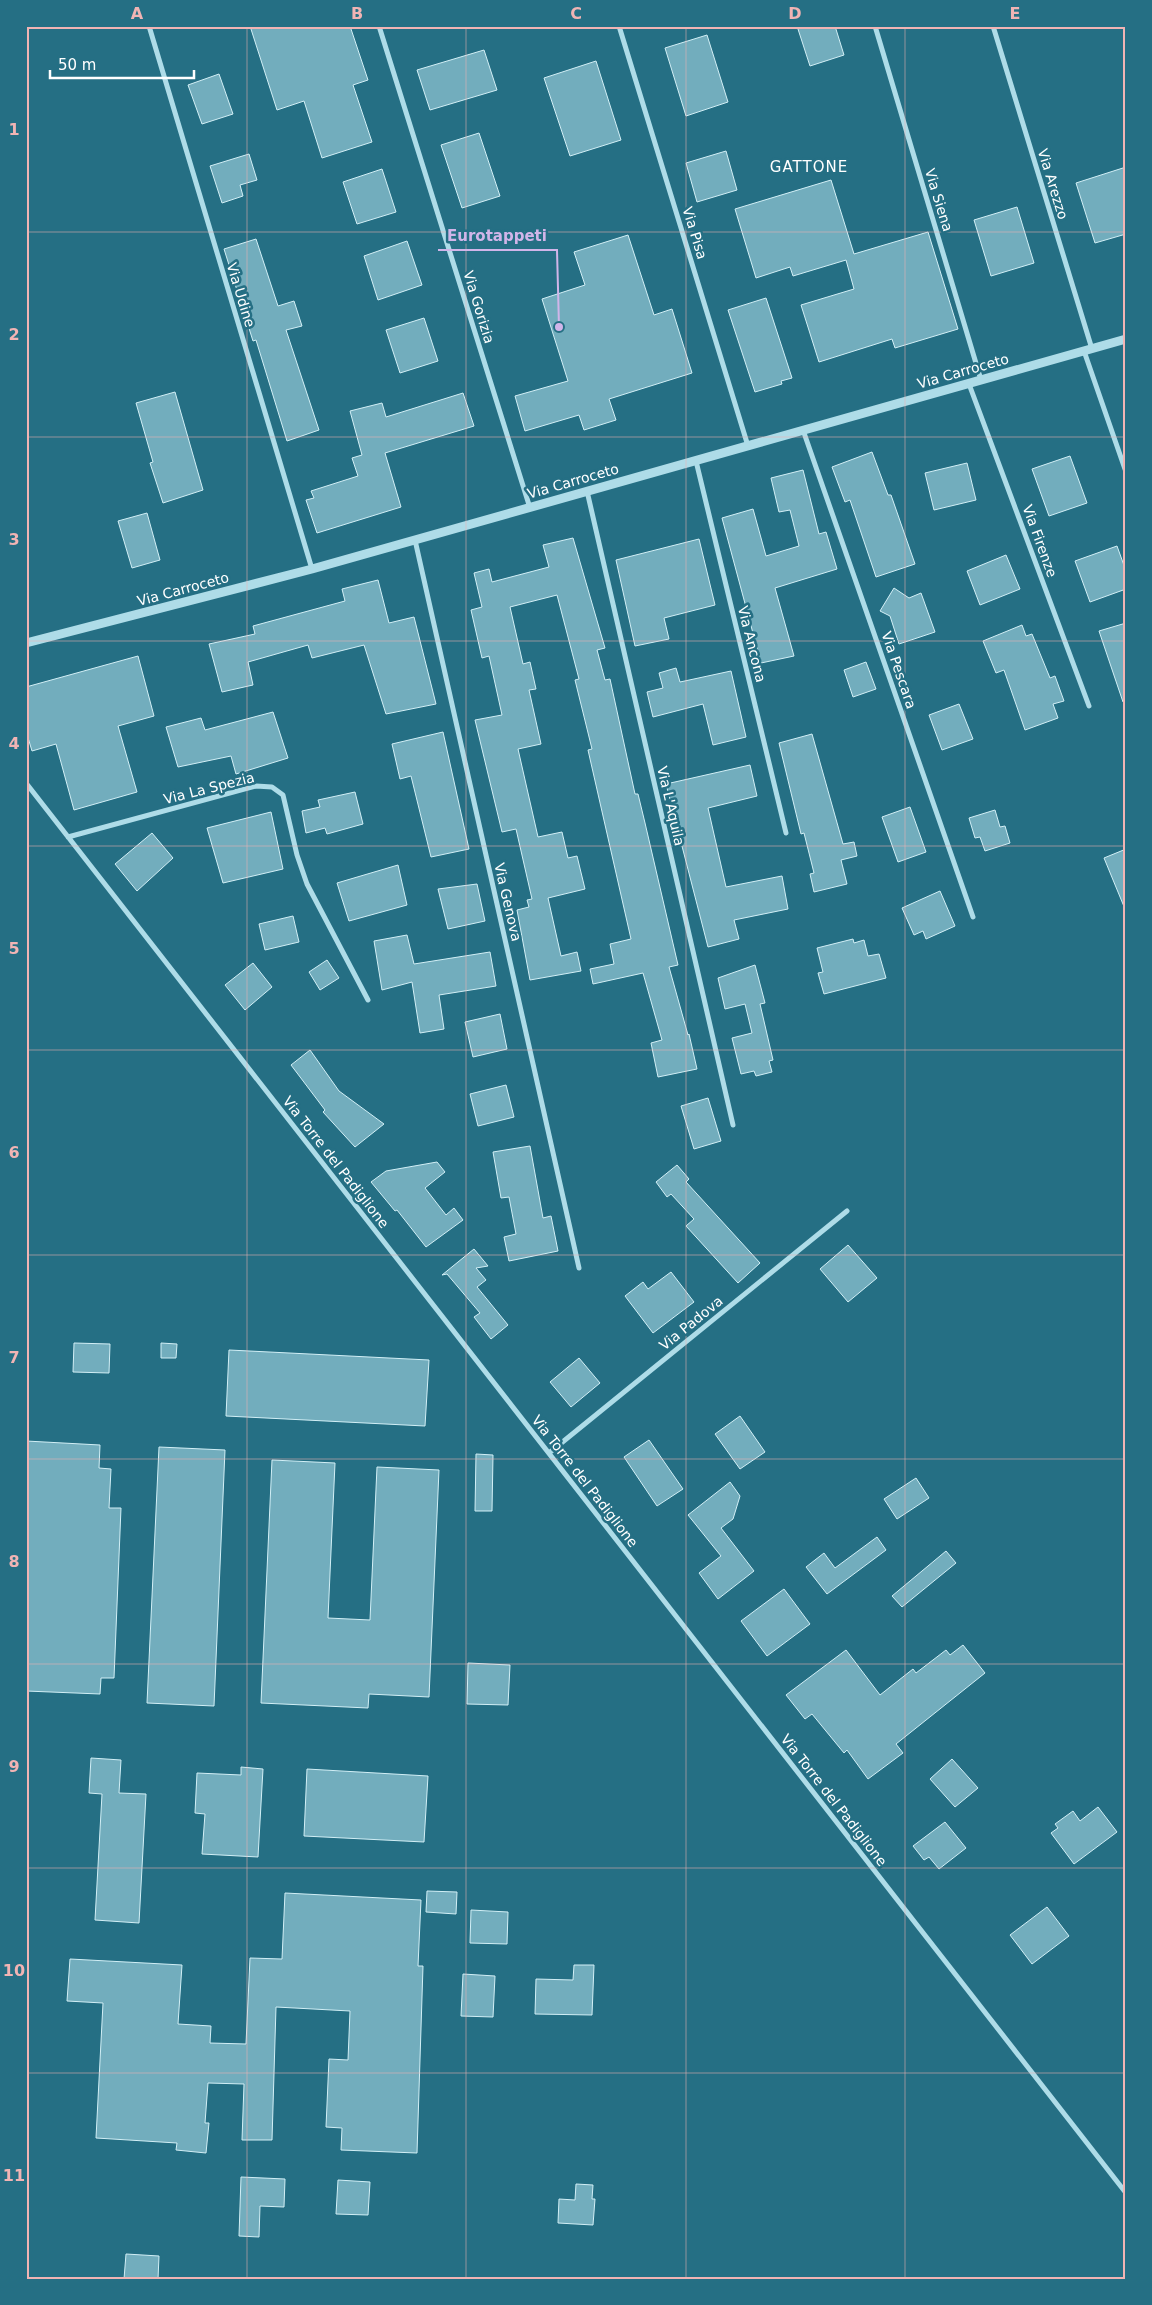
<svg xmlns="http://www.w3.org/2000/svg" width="1152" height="2305" viewBox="0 0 1152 2305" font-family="'DejaVu Sans',sans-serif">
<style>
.building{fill:#72adbd;stroke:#d2eff6}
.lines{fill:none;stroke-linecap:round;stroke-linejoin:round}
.minor{stroke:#aedce8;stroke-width:5}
.tertiary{stroke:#aedce8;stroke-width:9}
.grid{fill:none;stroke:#f1b4b4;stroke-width:1;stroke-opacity:0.55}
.labels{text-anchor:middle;stroke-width:5;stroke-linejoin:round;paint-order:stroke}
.street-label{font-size:14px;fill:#fff;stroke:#256f84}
.neighbourhood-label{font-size:15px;letter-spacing:1px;fill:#fff;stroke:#256f84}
.leader{fill:none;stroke:#d1b5e9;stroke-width:2}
.callout-dot{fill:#d1b5e9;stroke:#256f84;stroke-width:2}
.callout-label{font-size:15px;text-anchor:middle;font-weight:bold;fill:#d1b5e9;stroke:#256f84;stroke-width:5;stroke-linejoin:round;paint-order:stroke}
.neatline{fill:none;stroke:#f1b4b4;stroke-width:2}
.grid-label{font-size:16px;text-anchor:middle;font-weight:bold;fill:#f1b4b4}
</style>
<rect width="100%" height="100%" fill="#256f84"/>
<path class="building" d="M 250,26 L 350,26 L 368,80 L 353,85 L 372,142 L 322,158 L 304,101 L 277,110 Z
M 797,26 L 835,26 L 844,55 L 810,66 Z
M 707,35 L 728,102 L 686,116 L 665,48 Z
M 484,50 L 497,90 L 430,110 L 417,70 Z
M 596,61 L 621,140 L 570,156 L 544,78 Z
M 219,74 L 233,114 L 202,124 L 188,85 Z
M 479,133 L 500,196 L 462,208 L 441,145 Z
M 726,151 L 737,190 L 697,202 L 686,163 Z
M 249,154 L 257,180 L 240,185 L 243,196 L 222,203 L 210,166 Z
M 1126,167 L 1126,234 L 1095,243 L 1076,183 Z
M 382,169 L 396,212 L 357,224 L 343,182 Z
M 831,180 L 854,254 L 928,232 L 958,329 L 895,348 L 892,339 L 819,362 L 801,305 L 854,289 L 846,260 L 793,276 L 790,267 L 756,278 L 735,209 Z
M 1017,207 L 1034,263 L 991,276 L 974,220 Z
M 628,235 L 654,315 L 672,309 L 692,373 L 609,399 L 616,420 L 584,430 L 579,415 L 525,431 L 515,396 L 568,381 L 542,299 L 585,285 L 574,252 Z
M 256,239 L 278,306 L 294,301 L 302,326 L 286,330 L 319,430 L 287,441 L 256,340 L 253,341 L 224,249 Z
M 407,241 L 422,285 L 378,300 L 364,256 Z
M 766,298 L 792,378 L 781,381 L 782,384 L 755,392 L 728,310 Z
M 424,318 L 438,361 L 400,373 L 386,330 Z
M 175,392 L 203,490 L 163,503 L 150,463 L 153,462 L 136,403 Z
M 463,393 L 474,426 L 385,453 L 401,507 L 317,533 L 306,500 L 314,498 L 311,491 L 358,476 L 352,458 L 362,455 L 350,411 L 382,403 L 386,417 Z
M 872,452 L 888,495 L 891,495 L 915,564 L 876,577 L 850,500 L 845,502 L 832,467 Z
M 1070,456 L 1087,503 L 1049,516 L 1032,469 Z
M 967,463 L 976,500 L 934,510 L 925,473 Z
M 803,470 L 819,534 L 826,532 L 837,569 L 775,588 L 794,656 L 761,663 L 722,518 L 753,509 L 766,556 L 799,546 L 790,510 L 779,512 L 771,478 Z
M 147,513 L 160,560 L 132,568 L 118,521 Z
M 573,538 L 605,648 L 597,650 L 605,680 L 610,679 L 635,794 L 638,794 L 645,823 L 678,965 L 669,967 L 688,1035 L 689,1034 L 697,1069 L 658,1077 L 651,1043 L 662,1040 L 643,973 L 593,984 L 590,969 L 614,964 L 610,944 L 631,939 L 588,750 L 592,749 L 575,680 L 579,679 L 557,595 L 510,607 L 523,664 L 530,662 L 536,689 L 529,690 L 541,744 L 518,749 L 538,837 L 562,832 L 568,858 L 577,856 L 585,889 L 548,898 L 561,956 L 577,952 L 581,971 L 530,980 L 517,910 L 529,907 L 527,900 L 532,899 L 516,829 L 502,832 L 475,720 L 502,715 L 489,656 L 482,658 L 471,610 L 482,607 L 474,573 L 489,569 L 492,582 L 549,567 L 543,545 Z
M 699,539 L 715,605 L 664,618 L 669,639 L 635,646 L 616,560 Z
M 1117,546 L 1126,571 L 1126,589 L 1090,602 L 1075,561 Z
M 1006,555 L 1020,589 L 980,605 L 967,571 Z
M 378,580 L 389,623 L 414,617 L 436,704 L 386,714 L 364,645 L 312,658 L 308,645 L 248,662 L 253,685 L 222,692 L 209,644 L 255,634 L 253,626 L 345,601 L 342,589 Z
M 894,588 L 909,598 L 921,593 L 935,632 L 899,644 L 890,616 L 880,611 Z
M 1126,623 L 1126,702 L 1123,702 L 1099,631 Z
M 1022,625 L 1026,636 L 1032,634 L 1050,678 L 1055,676 L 1064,701 L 1053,704 L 1058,718 L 1025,730 L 1004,670 L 996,673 L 983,641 Z
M 138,656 L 154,716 L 118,726 L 137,792 L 74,810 L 56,744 L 32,751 L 26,731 L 26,687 Z
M 866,662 L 876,689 L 853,697 L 844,670 Z
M 676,668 L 680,682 L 731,671 L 746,737 L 713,745 L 703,704 L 653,717 L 647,692 L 663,688 L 659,673 Z
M 959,704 L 973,739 L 942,750 L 929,715 Z
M 273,712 L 288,758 L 236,774 L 231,756 L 178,767 L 166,727 L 201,718 L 205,730 Z
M 443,732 L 469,849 L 431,857 L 411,776 L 400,779 L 392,744 Z
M 812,734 L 843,844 L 854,842 L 857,856 L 841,860 L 847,884 L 814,892 L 810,874 L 814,873 L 804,833 L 801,834 L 779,743 Z
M 750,765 L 757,796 L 708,808 L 726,887 L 782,876 L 788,909 L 734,920 L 739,939 L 708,947 L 666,784 Z
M 355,792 L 363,824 L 327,834 L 325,828 L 306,833 L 302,811 L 320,807 L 318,800 Z
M 910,807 L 926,852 L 898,862 L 882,817 Z
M 995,810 L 1000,827 L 1005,826 L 1010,843 L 985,851 L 980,837 L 975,838 L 969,818 Z
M 271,812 L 283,869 L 223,883 L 207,828 Z
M 152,833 L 173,858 L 137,891 L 115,864 Z
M 1126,849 L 1126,909 L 1125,909 L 1104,858 Z
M 398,865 L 407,905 L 349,921 L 337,883 Z
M 477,884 L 485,921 L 448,929 L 438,889 Z
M 940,891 L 955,926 L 926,939 L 923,931 L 914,935 L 902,908 Z
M 293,916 L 299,942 L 265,950 L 259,924 Z
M 407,935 L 414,964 L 490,952 L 496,986 L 439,995 L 444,1029 L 420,1033 L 412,982 L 382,990 L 374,941 Z
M 853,939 L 854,943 L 864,940 L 868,956 L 879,954 L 886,978 L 824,994 L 818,973 L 823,972 L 817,948 Z
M 327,960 L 339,978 L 320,990 L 309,972 Z
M 253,963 L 272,987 L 245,1010 L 225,985 Z
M 755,965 L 765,1003 L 760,1004 L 773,1060 L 769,1061 L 772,1072 L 756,1076 L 754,1071 L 741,1074 L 732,1038 L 752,1033 L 745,1004 L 725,1009 L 718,978 Z
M 500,1014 L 507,1049 L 473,1057 L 465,1022 Z
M 310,1050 L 339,1091 L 384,1124 L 355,1147 L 323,1112 L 325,1110 L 291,1065 Z
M 506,1085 L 514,1117 L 478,1126 L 470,1094 Z
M 708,1098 L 721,1141 L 694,1149 L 681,1106 Z
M 530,1146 L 543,1218 L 551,1216 L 558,1251 L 509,1261 L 504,1237 L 516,1234 L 509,1197 L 501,1198 L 493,1152 Z
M 437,1162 L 445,1172 L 425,1188 L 446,1215 L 454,1208 L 463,1220 L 426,1247 L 397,1210 L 395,1211 L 371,1182 L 386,1171 Z
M 677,1165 L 689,1179 L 686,1182 L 760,1263 L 738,1283 L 686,1226 L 694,1219 L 671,1194 L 667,1197 L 656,1182 Z
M 848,1245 L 877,1278 L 848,1302 L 820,1269 Z
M 474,1249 L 488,1266 L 476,1268 L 486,1280 L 477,1287 L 508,1325 L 491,1339 L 474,1317 L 480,1313 L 447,1274 L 442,1275 Z
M 671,1272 L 694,1302 L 653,1333 L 625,1296 L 643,1282 L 648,1289 Z
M 74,1343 L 110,1344 L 109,1373 L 73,1372 Z
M 161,1343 L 177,1344 L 176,1358 L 161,1358 Z
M 229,1350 L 429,1360 L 425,1426 L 226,1416 Z
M 579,1358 L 600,1383 L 571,1407 L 550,1382 Z
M 740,1416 L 765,1452 L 740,1469 L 715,1434 Z
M 649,1440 L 683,1489 L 657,1506 L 624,1457 Z
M 26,1441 L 100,1445 L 99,1468 L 111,1469 L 109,1508 L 121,1508 L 114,1678 L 101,1678 L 100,1694 L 26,1691 Z
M 159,1447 L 225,1450 L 214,1706 L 147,1703 Z
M 476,1454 L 493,1455 L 492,1511 L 475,1511 Z
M 272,1460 L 335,1463 L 328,1618 L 370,1620 L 377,1467 L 439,1470 L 429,1697 L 369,1694 L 368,1708 L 261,1703 Z
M 916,1478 L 929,1498 L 897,1519 L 884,1499 Z
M 730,1482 L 740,1496 L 733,1519 L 721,1528 L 754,1571 L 718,1599 L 699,1573 L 721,1556 L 688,1515 Z
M 877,1537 L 886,1550 L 827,1594 L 806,1567 L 824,1553 L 835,1568 Z
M 946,1551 L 956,1563 L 902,1607 L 892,1596 Z
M 784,1589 L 810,1624 L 767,1656 L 741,1621 Z
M 963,1645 L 985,1673 L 896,1744 L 903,1753 L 868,1779 L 847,1750 L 844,1753 L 812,1714 L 805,1719 L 786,1695 L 846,1650 L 880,1695 L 913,1669 L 916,1673 L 946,1650 L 950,1655 Z
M 468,1663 L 510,1665 L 508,1705 L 467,1704 Z
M 91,1758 L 121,1760 L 119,1793 L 146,1794 L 139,1923 L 95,1920 L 102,1794 L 89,1793 Z
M 952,1759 L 978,1788 L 955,1807 L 930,1779 Z
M 241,1767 L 263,1769 L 258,1857 L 202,1854 L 205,1814 L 195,1813 L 197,1773 L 241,1775 Z
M 307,1769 L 428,1776 L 424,1842 L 304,1836 Z
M 1098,1807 L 1117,1832 L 1074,1864 L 1051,1833 L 1058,1828 L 1055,1824 L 1073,1811 L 1080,1821 Z
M 945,1822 L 966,1848 L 939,1869 L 929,1857 L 924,1860 L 913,1846 Z
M 427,1891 L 457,1892 L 456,1914 L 426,1912 Z
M 285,1893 L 421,1900 L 418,1966 L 423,1966 L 417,2153 L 341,2150 L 342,2128 L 326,2127 L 329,2059 L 348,2060 L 350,2011 L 276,2007 L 272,2140 L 242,2140 L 244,2084 L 208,2083 L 205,2123 L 209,2123 L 206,2153 L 176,2150 L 177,2143 L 96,2138 L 103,2003 L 67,2001 L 70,1959 L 182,1965 L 178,2024 L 211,2026 L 210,2043 L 246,2044 L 250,1958 L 282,1959 Z
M 1047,1907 L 1069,1936 L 1032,1964 L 1010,1935 Z
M 471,1910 L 508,1912 L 507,1944 L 470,1943 Z
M 574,1965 L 594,1965 L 592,2015 L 535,2014 L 536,1979 L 573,1980 Z
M 463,1974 L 495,1976 L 493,2017 L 461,2016 Z
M 241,2177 L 285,2179 L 284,2207 L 260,2206 L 259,2237 L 239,2236 Z
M 338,2180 L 370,2182 L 368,2215 L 336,2214 Z
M 576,2184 L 593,2185 L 592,2199 L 595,2199 L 593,2225 L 558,2223 L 559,2199 L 575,2200 Z
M 126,2254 L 159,2256 L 158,2279 L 124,2279 Z"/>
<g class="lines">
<path class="minor" d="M 149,26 L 312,569
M 379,26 L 530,508
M 619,26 L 748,446
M 875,26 L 981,380
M 993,26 L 1092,349
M 1084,351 L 1126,472
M 969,384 L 1089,706
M 803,430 L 973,917
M 696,461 L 786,833
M 587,491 L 733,1125
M 415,540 L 579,1268
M 26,783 L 1126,2193
M 68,837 L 256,786 L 272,787 L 283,795 L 297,855 L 307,884 L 368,1000
M 549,1453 L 847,1211"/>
<path class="tertiary" d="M 26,643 L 312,569 L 1126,339"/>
</g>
<path class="grid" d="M 247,26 L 247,2279M 466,26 L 466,2279M 686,26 L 686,2279M 905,26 L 905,2279M 26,232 L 1126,232M 26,437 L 1126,437M 26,641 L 1126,641M 26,846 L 1126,846M 26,1050 L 1126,1050M 26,1255 L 1126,1255M 26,1459 L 1126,1459M 26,1664 L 1126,1664M 26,1868 L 1126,1868M 26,2073 L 1126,2073"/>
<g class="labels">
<g class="street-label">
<text transform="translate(1053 184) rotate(73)" y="5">Via Arezzo</text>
<text transform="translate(939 200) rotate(73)" y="5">Via Siena</text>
<text transform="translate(695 233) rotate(73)" y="5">Via Pisa</text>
<text transform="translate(241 295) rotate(73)" y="5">Via Udine</text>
<text transform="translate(479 307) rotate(73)" y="5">Via Gorizia</text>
<text transform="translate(963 371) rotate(-16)" y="5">Via Carroceto</text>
<text transform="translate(573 481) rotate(-16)" y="5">Via Carroceto</text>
<text transform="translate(1040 541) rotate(70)" y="5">Via Firenze</text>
<text transform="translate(183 589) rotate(-15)" y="5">Via Carroceto</text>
<text transform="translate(752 644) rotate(76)" y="5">Via Ancona</text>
<text transform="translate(899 670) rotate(71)" y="5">Via Pescara</text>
<text transform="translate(209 788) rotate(-14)" y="5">Via La Spezia</text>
<text transform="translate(671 806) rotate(77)" y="5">Via L'Aquila</text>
<text transform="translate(508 902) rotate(77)" y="5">Via Genova</text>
<text transform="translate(336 1162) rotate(52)" y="5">Via Torre del Padiglione</text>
<text transform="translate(691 1323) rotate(-39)" y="5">Via Padova</text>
<text transform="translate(585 1481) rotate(52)" y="5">Via Torre del Padiglione</text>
<text transform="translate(834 1800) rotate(52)" y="5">Via Torre del Padiglione</text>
</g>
<g class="neighbourhood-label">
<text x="809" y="172">GATTONE</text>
</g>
</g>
<path class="leader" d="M559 327L557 250H438"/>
<circle class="callout-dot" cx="559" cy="327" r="5"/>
<g class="callout-label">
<text x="497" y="241">Eurotappeti</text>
</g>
<rect width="1152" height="2305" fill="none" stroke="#256f84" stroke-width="55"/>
<path d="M50 70v8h144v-8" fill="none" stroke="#ffffff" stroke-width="2.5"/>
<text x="58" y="70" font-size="15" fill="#ffffff" stroke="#256f84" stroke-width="4" paint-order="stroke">50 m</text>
<rect x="28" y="28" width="1096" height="2250" class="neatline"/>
<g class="grid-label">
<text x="137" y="19">A</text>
<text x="357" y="19">B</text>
<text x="576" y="19">C</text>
<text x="795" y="19">D</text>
<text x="1015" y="19">E</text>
<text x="14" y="135">1</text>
<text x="14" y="340">2</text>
<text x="14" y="545">3</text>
<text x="14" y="749">4</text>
<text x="14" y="954">5</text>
<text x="14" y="1158">6</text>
<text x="14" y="1363">7</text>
<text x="14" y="1567">8</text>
<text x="14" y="1772">9</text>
<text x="14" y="1976">10</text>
<text x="14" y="2181">11</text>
</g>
</svg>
